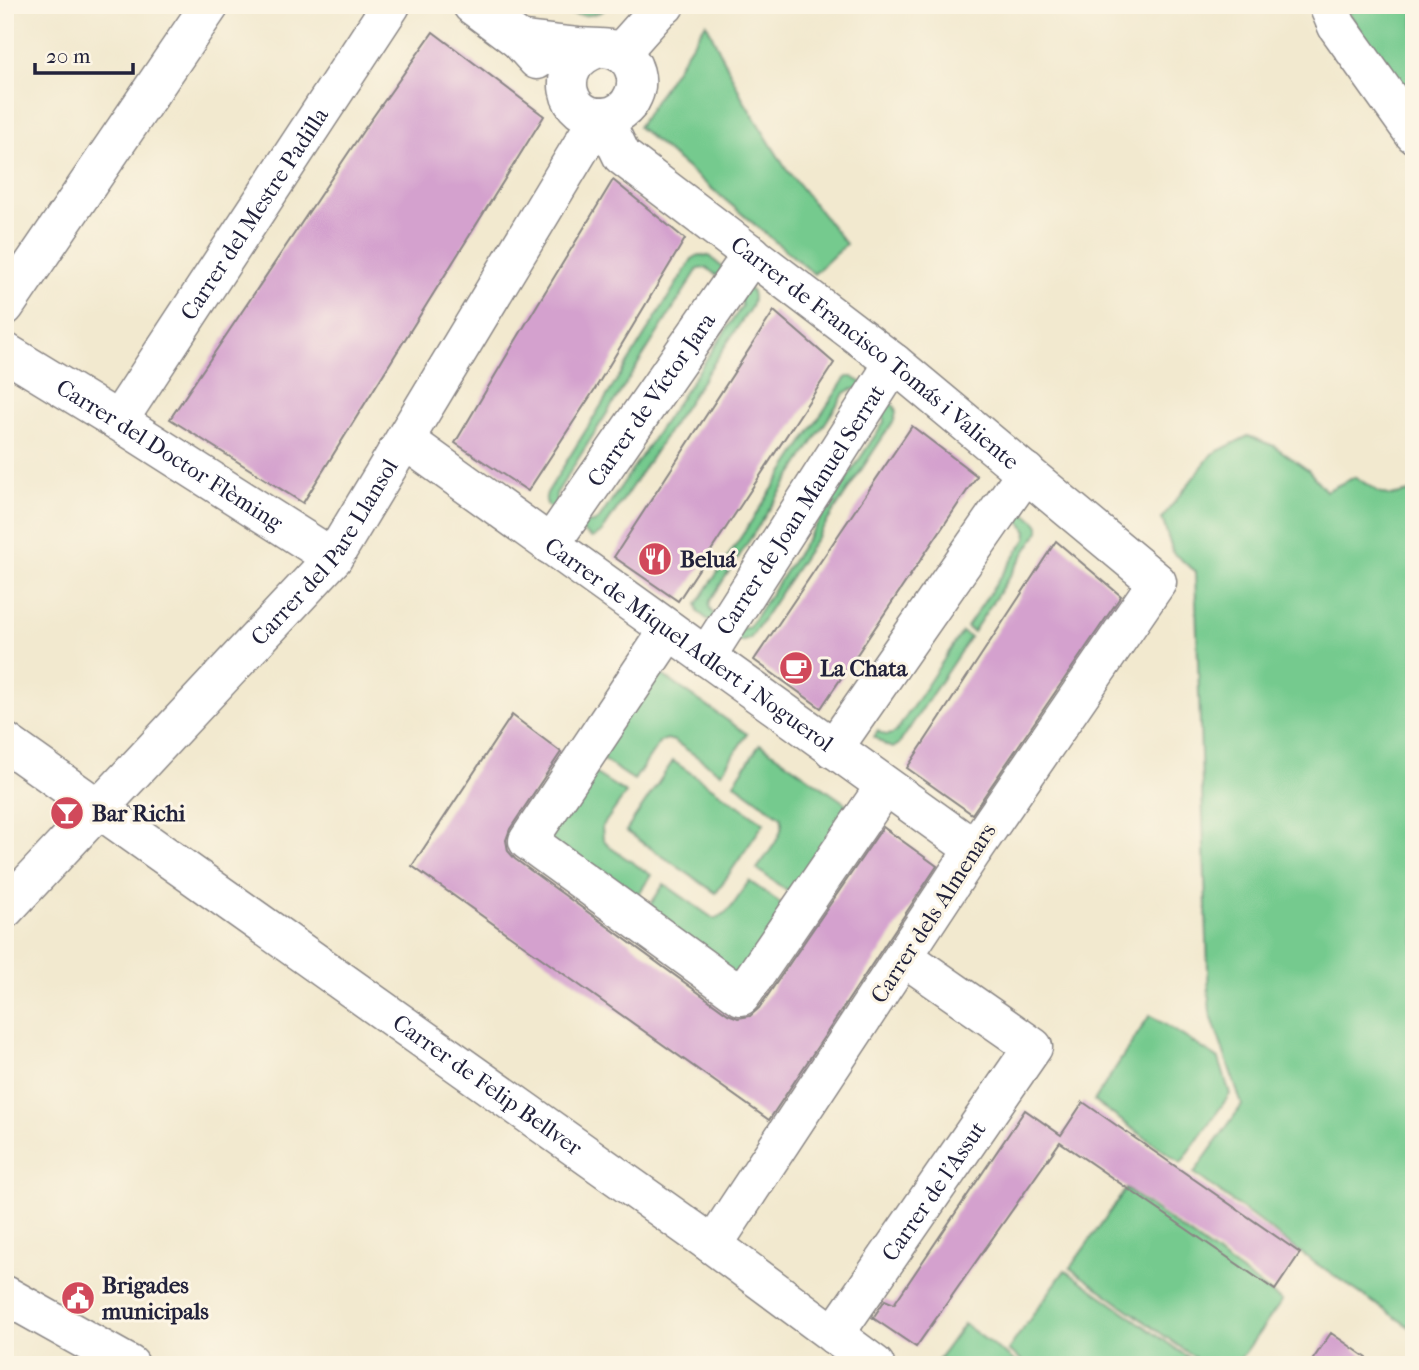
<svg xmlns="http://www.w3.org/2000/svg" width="1419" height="1370" viewBox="0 0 1419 1370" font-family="'IM FELL French Canon',serif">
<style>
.green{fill:#74ca8e;stroke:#4b7664;stroke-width:2}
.building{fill:#d4a1ce}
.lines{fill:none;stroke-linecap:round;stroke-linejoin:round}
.minor-casing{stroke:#8a8685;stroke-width:41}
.minor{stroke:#fff;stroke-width:38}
.labels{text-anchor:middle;stroke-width:6;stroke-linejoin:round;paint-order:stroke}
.street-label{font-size:23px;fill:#22223b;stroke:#fcf5e5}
.poi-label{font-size:23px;font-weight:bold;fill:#22223b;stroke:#fcf5e5;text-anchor:start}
</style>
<rect width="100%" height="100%" fill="#fcf5e5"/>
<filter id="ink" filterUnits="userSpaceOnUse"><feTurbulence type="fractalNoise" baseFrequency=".0143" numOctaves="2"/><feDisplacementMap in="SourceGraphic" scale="14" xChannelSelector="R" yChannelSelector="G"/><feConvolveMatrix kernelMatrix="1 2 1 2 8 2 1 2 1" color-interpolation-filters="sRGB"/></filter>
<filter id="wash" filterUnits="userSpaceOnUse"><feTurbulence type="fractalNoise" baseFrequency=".00686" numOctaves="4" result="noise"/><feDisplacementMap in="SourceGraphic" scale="28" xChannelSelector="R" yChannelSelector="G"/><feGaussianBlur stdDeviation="1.57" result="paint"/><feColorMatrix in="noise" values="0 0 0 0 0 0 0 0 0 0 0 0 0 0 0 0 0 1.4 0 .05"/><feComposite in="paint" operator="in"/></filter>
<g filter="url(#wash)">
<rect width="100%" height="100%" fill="#f2e9cf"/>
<path class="green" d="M 588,5 L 609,5 C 599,17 584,16 570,14 L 584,10 Z
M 1343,5 L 1414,5 L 1414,110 Z
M 706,23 L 744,101 L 786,169 L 846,244 L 814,274 L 638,127 Z
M 699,255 L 709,256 L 723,268 L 717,276 L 707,268 L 698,269 L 556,494 L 556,500 L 567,509 L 563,516 C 553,510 542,506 547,493 L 692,259 Z
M 737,279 C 749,288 757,291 751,307 L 601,533 L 592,538 L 575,526 L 581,519 C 589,523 592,526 599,519 L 742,306 Z
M 847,377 L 852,377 L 868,386 L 850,390 L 844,394 L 710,601 C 708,609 711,612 717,617 L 712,623 L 698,612 L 697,604 L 844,380 Z
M 881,397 L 895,407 L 896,413 L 894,420 L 750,639 L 740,642 L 725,632 L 749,627 L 884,422 Z
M 1248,436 L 1274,446 L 1308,470 L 1326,491 L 1355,477 L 1379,492 L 1391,496 L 1414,491 L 1414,1330 L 1308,1258 L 1194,1173 L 1242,1105 L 1210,1012 L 1209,1001 L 1195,571 L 1173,553 L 1162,518 L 1212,454 Z
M 1000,493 L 1036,522 L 1039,526 L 1039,531 L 973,632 L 967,627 L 1026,539 L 1027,532 L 1023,525 L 1001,506 Z
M 962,632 L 970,637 L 899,744 L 893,748 L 887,746 L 874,737 L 878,731 C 885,736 889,736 896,732 Z
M 658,672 L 747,734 L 721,773 L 674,741 L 667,739 L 660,742 L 634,780 L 596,755 Z
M 760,744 L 848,805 L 850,814 L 794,896 L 757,869 C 766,855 787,833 781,817 L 734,783 Z
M 673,761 L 764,823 L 716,893 L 626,831 Z
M 588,769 L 626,793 L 602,827 L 603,839 L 611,848 L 651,875 L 630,908 L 539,840 Z
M 749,881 L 789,909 L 735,984 L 643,916 L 664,884 L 714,919 C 731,914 739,895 749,881 Z
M 1150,1015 L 1219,1059 L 1230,1094 L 1181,1163 L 1094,1101 Z
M 1126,1189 L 1282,1301 L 1236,1365 L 1205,1365 L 1070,1268 Z
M 1065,1270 L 1199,1365 L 1028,1365 L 1008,1350 Z
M 964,1324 L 1020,1365 L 935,1364 Z"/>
<g id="blocks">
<path class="building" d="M 433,32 L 544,116 L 303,503 L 170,419 L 363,131 Z
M 613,180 L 685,239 L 595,389 L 528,491 L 455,443 L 513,345 Z
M 774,311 L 834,363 L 678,601 L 614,557 Z
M 912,426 L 977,476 L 821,708 L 754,660 Z
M 1056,541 L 1121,596 L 972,814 L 907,768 Z
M 512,715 L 561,752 L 510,829 L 506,840 L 508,851 L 515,859 L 728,1014 L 738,1018 L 750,1016 L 759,1008 L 883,827 L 937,866 L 769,1120 L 412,866 Z
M 1083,1102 L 1300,1253 L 1275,1290 L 1060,1142 L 916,1347 L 873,1318 L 885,1300 L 894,1304 L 1025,1110 L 1061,1135 Z
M 1331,1333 L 1377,1365 L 1309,1365 Z"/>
</g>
</g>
<g filter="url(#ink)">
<use href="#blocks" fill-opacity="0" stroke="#8a8685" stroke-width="2"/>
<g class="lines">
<g class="minor-casing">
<g id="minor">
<path d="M 472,5 L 519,40 L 537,60"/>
<path d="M 1328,5 L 1337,26 L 1414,134"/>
<path d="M 519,40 C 539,43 558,45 578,47 C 591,48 609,46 621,53 C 635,62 640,81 633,96 C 628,108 617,116 604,117 C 565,120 551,65 596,49"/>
<path d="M 620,53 L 661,7 L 665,5"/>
<path id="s1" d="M 603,117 L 622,156 L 894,363 L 1157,582 L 974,849 L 713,1245"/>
<path d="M 5,306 L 210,5"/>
<path id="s2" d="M 5,352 L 118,421 L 333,558"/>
<path id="s3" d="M 118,421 L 391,5"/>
<path id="s4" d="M 405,440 L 974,849"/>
<path id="s5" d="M 550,545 L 752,254"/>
<path d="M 669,630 L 528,841 L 741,996 L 885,786"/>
<path id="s6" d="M 706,657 L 894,363"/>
<path id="s7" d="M 5,742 L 713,1245 L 875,1365"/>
<path d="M 833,749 L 1026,472"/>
<path id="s8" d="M 5,909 L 333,558 L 599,117"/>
<path d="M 5,1295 L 130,1365"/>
<path id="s9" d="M 834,1335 L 1033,1047 L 904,957"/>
</g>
</g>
<use href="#minor" class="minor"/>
</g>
</g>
<defs>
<g id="restaurant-disc" transform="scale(1.75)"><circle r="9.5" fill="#d1495b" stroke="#fcf5e5"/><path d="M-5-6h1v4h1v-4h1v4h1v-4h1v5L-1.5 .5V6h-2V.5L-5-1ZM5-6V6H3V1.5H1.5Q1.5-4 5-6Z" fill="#fff"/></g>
<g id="cafe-disc" transform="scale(1.75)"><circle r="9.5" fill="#d1495b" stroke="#fcf5e5"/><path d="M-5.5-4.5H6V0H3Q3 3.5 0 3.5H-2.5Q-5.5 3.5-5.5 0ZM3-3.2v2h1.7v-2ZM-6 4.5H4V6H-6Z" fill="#fff"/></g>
<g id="bar-disc" transform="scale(1.75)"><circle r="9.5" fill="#d1495b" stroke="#fcf5e5"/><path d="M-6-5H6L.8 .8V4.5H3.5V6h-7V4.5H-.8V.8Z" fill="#fff"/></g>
<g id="civic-disc" transform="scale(1.75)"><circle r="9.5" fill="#d1495b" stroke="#fcf5e5"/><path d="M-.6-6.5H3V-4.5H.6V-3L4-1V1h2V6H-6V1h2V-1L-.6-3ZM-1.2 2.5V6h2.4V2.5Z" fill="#fff"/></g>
</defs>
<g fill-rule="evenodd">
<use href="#restaurant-disc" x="655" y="559"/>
<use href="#cafe-disc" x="796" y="668"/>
<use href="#bar-disc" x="67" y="813"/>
<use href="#civic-disc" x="78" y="1298"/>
</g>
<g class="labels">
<g class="street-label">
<text dy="8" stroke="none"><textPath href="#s3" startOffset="248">Carrer del Mestre Padilla</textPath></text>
<text dy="8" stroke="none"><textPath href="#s1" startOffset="364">Carrer de Francisco Tomás i Valiente</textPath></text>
<text dy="8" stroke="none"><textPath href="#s5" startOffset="177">Carrer de Víctor Jara</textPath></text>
<text dy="8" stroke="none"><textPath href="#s2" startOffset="194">Carrer del Doctor Flèming</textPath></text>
<text dy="8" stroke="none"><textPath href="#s6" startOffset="175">Carrer de Joan Manuel Serrat</textPath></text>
<text dy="8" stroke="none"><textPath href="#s8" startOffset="480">Carrer del Pare Llansol</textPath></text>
<text dy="8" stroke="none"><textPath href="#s4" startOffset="350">Carrer de Miquel Adlert i Noguerol</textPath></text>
<text transform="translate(933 913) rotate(-57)" y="8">Carrer dels Almenars</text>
<text dy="8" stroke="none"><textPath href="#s7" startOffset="592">Carrer de Felip Bellver</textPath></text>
<text dy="8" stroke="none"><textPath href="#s9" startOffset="175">Carrer de l'Assut</textPath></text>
</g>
<g class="poi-label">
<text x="680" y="567">Beluá</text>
<text x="820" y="676">La Chata</text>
<text x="92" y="821">Bar Richi</text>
<text x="102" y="1293">Brigades<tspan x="102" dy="26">municipals</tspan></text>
</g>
</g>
<rect width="1419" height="1370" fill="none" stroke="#fcf5e5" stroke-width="28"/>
<path d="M35 63v10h98v-10" fill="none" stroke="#22223b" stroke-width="3.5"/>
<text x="46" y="63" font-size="21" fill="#22223b" stroke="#fcf5e5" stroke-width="5" paint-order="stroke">20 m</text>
</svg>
